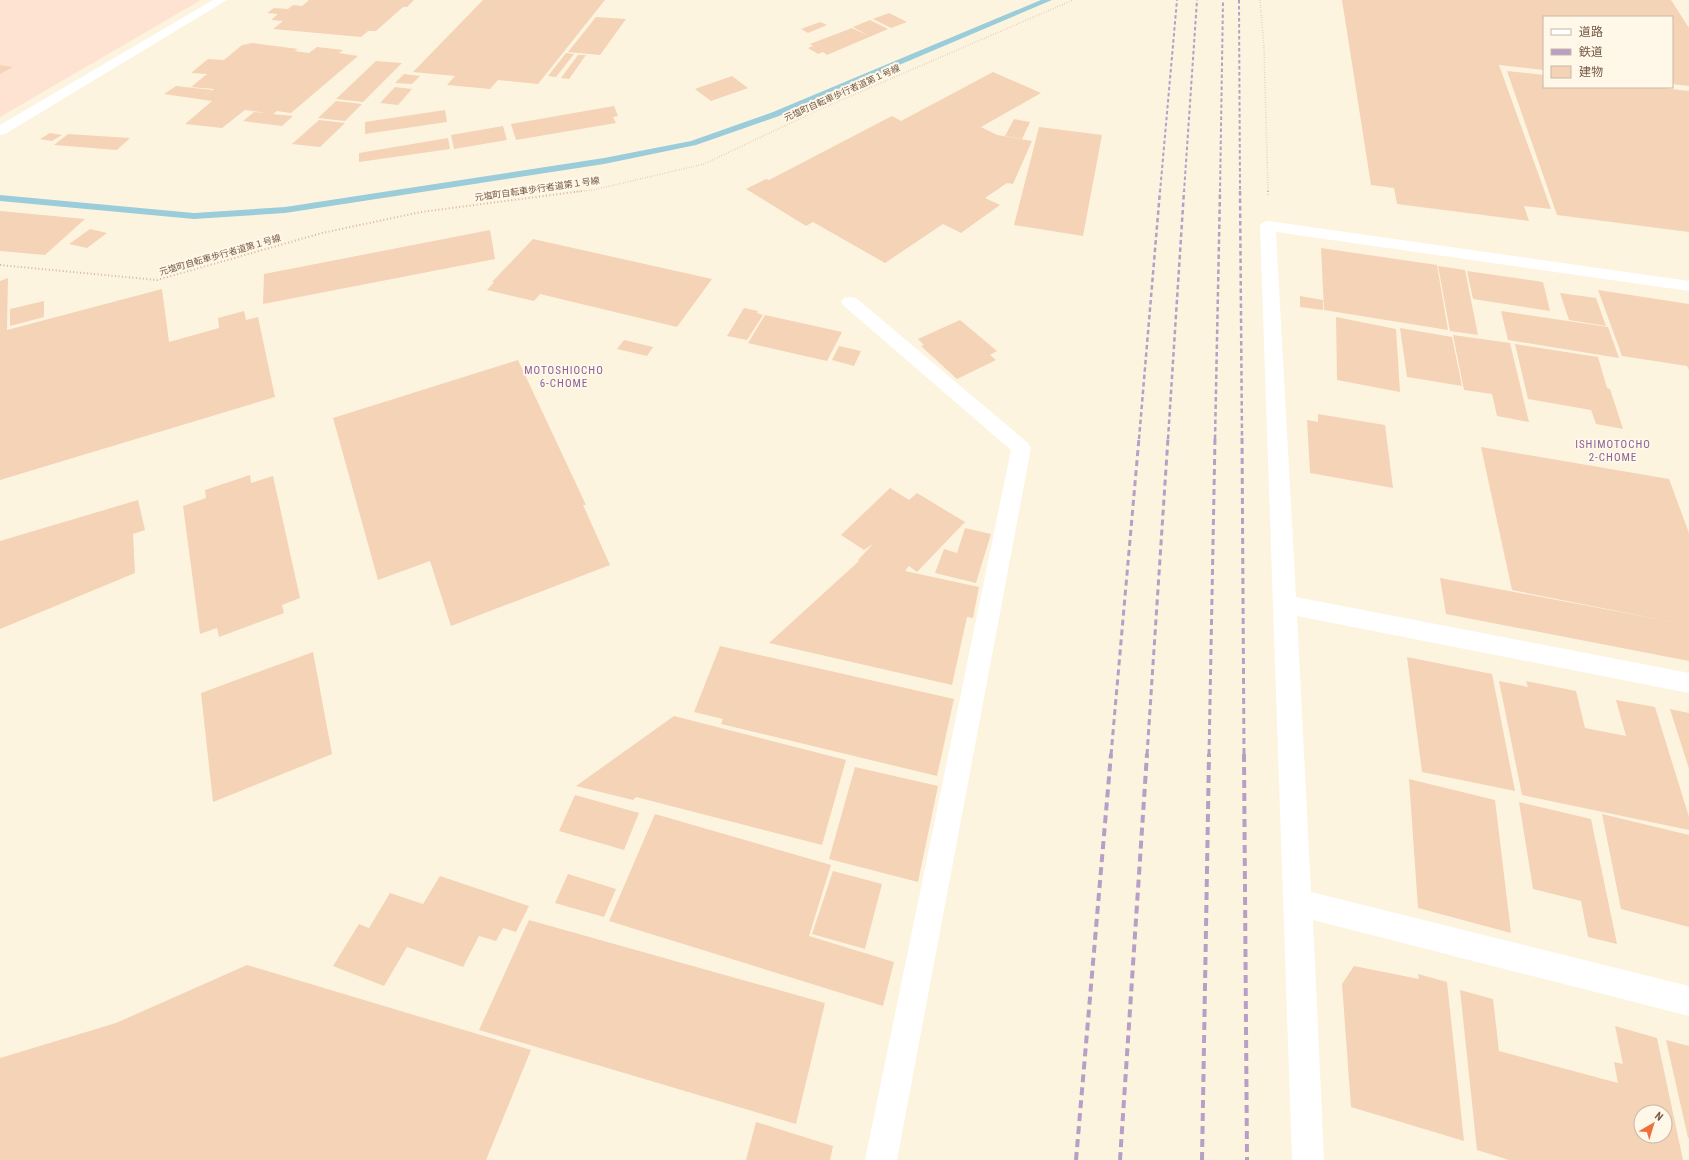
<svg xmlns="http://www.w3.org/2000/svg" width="1689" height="1160" viewBox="0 0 1689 1160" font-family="'Roboto Condensed','Noto Sans JP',sans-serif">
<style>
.commercial{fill:#fee3d3}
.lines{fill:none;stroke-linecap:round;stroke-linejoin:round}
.stream{fill:#9accda;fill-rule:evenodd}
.building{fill:#f4d3b6;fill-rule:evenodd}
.path-far1{stroke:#d8b69a;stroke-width:1.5;stroke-dasharray:0.5 2;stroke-linecap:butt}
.path{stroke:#d8b69a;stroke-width:2;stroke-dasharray:1 2.5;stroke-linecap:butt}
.minor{fill:#fff;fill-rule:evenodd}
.tertiary{fill:#fff;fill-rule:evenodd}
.rail-far3{stroke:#b79fc6;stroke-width:2;stroke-dasharray:3.5 2.5;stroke-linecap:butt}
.rail-far2{stroke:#b79fc6;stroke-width:2.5;stroke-dasharray:4.5 3;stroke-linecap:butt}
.rail-far1{stroke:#b79fc6;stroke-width:3;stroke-dasharray:6 4;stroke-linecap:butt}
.rail{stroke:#b79fc6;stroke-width:4;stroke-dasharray:8 5;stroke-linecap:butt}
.labels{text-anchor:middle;stroke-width:4;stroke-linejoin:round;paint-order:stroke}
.far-street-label{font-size:9px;fill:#755a46;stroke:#fff7e7}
.neighbourhood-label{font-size:11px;letter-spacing:1px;fill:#8a6199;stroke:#fff7e7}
</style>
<rect width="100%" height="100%" fill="#fdf4e0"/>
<path class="commercial" d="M 0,0 L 201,0 L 0,117 Z"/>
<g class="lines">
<path class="stream" d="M 1041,0 L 1052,0 L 779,116 L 696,145 L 604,164 L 285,213 L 194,219 L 0,201 L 0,195 L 194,213 L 285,207 L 604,158 L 691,141 L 773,112 Z"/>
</g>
<path class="building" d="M 309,0 L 414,0 L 407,7 L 403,7 L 376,31 L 368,31 L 361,37 L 273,29 L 283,21 L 271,20 L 278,14 L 267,13 L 274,8 L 288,9 L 293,5 L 302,6 Z
M 483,0 L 605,0 L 538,84 L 498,80 L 490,89 L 447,85 L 455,76 L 413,72 Z
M 1342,0 L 1671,0 L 1689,28 L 1689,86 L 1672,84 L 1672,17 L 1544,17 L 1544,70 L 1499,65 L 1551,209 L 1524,206 L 1529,221 L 1397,204 L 1394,188 L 1371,185 Z
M 889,13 L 907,22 L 891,28 L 873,19 Z
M 596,17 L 626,19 L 600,55 L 568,52 Z
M 870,20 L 888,29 L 827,55 L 823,52 L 818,54 L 808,48 L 813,46 L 810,44 L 852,28 L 869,36 L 853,27 Z
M 820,22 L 827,25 L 808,33 L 801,29 Z
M 253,43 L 298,49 L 294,51 L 309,53 L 317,47 L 343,50 L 339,53 L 358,56 L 291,113 L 277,111 L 273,114 L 293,116 L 282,126 L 243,121 L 254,112 L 267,113 L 245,110 L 222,128 L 185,124 L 212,101 L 164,94 L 176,86 L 212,90 L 206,95 L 214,89 L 191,87 L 207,74 L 191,73 L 208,59 L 224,60 L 242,45 Z
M 566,53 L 574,54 L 556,77 L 548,76 Z
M 578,55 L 586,55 L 569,79 L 561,78 Z
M 376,61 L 402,63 L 363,102 L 336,99 Z
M 0,65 L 13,67 L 0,74 Z
M 1507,71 L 1544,75 L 1544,87 L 1653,87 L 1689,91 L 1689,232 L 1557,215 Z
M 993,72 L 1041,93 L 981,127 L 997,135 L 1032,141 L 1013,184 L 1007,183 L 985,198 L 1000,205 L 961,233 L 943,224 L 885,263 L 813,222 L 806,226 L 746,189 L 766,179 L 769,180 L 892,116 L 901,121 Z
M 404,74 L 420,76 L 412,84 L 395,83 Z
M 732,76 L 748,88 L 711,101 L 695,89 Z
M 395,87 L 412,89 L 398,105 L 380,103 Z
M 336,101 L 362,104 L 345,121 L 318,118 Z
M 614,106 L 618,116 L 613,117 L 616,123 L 516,140 L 511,124 Z
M 445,110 L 447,122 L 365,134 L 365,122 Z
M 1014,119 L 1030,122 L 1022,139 L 1005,136 Z
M 319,120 L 345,123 L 320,147 L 292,144 Z
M 503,126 L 507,140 L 454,149 L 451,135 Z
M 1039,127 L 1102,135 L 1083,236 L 1014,225 Z
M 50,133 L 62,135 L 52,141 L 40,139 Z
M 68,134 L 130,138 L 117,150 L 54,145 Z
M 448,138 L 450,149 L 359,162 L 359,153 Z
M 0,211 L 85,219 L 45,255 L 0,251 Z
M 90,229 L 107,233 L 87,248 L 69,244 Z
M 490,230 L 495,259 L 263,304 L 264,274 Z
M 533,239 L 712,279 L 677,327 L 540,294 L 534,301 L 487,290 L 494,282 L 492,282 Z
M 1321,248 L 1437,265 L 1448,330 L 1324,310 Z
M 1438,266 L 1465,270 L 1478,335 L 1450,331 Z
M 1467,271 L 1543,282 L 1550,311 L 1473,299 Z
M 8,278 L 7,330 L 162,289 L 169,342 L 219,328 L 218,318 L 244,311 L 246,320 L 258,317 L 275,397 L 0,480 L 0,281 Z
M 1598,290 L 1689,304 L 1689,370 L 1687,366 L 1622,356 Z
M 1560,293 L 1596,298 L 1606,326 L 1569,320 Z
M 1300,296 L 1323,300 L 1323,310 L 1300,307 Z
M 44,301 L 44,317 L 10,326 L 10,309 Z
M 744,308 L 758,311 L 757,313 L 763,315 L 747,340 L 727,336 Z
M 1501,311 L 1608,327 L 1619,358 L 1508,340 Z
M 765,315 L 842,332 L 827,361 L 748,343 Z
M 1336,317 L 1396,329 L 1400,392 L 1337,380 Z
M 960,320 L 997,351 L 990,355 L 996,360 L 957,379 L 921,346 L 924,345 L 918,339 Z
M 1400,328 L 1452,337 L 1462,386 L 1407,377 Z
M 1453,335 L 1510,343 L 1529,422 L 1497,416 L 1492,394 L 1464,390 Z
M 624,340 L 653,347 L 647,356 L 617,349 Z
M 1515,344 L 1598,357 L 1607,388 L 1610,389 L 1623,429 L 1596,424 L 1591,410 L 1528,399 Z
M 839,346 L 861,351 L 854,366 L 832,360 Z
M 518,360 L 586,505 L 583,505 L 610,565 L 451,626 L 430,561 L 378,580 L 333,418 Z
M 1318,414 L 1385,425 L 1393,488 L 1310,473 L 1307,420 L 1318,422 Z
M 1481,447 L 1669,479 L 1689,533 L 1689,661 L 1446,614 L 1440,578 L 1673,622 L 1512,590 Z
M 250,475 L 251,483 L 273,476 L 300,598 L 282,605 L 284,613 L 219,637 L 217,628 L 200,634 L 183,506 L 206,498 L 205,490 Z
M 890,488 L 909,500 L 917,493 L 965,522 L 917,572 L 909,566 L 905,571 L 979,587 L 973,618 L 967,617 L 952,685 L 769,643 L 859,561 L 858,560 L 873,544 L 864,550 L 841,535 Z
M 138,500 L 145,530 L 133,534 L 135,573 L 0,629 L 0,541 Z
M 965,528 L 991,534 L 976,583 L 935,573 L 944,549 L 957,553 Z
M 720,646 L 954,699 L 937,776 L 721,724 L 723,719 L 694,712 Z
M 313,652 L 332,754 L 213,802 L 201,693 Z
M 1407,657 L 1492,674 L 1515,791 L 1422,772 Z
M 1499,681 L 1528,687 L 1526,681 L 1576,691 L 1585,728 L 1626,736 L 1616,700 L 1655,707 L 1689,817 L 1689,830 L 1522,795 Z
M 1670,709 L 1689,713 L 1689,769 Z
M 674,716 L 846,760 L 822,845 L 636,797 L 633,800 L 576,786 Z
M 855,767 L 938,786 L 918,882 L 829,859 Z
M 1409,779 L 1495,800 L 1511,933 L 1418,908 Z
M 575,795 L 639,813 L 624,850 L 559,831 Z
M 1519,802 L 1591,819 L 1617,944 L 1588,937 L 1581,901 L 1533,889 Z
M 655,814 L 831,865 L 809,936 L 894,962 L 883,1006 L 609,921 Z
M 1602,814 L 1689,835 L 1689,927 L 1621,909 Z
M 833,871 L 882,884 L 865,949 L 812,934 Z
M 568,874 L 616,889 L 604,917 L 555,903 Z
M 440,876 L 529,906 L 516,932 L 503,928 L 496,941 L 479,936 L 463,967 L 407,947 L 384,986 L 333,966 L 359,924 L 369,928 L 390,893 L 423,904 Z
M 529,920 L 825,1003 L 796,1124 L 479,1030 Z
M 247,965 L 531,1050 L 486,1160 L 0,1160 L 0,1058 L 116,1023 Z
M 1354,966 L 1419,979 L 1418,974 L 1447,982 L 1464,1141 L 1351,1107 L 1342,984 Z
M 1460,990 L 1493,999 L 1499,1051 L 1618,1083 L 1614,1062 L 1623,1064 L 1615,1026 L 1657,1038 L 1683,1160 L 1509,1160 L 1477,1150 ZM 1641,1112 L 1665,1112 L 1665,1136 L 1641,1136 Z
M 1666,1040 L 1689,1046 L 1689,1138 L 1688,1138 Z
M 756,1122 L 833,1146 L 830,1160 L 746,1160 Z"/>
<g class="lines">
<path class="path-far1" d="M 1260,0 L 1264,48 L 1268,192
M 574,192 L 593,190 L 704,164 L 816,111 L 1073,0"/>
<path class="path" d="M 1268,191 L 1268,195
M 0,265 L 157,280 L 322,233 L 421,212 L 582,191"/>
<path class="minor" d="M 1268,221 L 1689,281 L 1689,291 L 1276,232 L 1296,597 L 1689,673 L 1689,693 L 1297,616 L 1311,892 L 1689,986 L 1689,1016 L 1313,920 L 1324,1160 L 1292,1160 L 1260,226 L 1262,223 Z
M 850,297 L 856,298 L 1028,443 L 1031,448 L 897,1160 L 865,1160 L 1011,450 L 844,306 L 841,302 L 844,298 Z"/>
<path class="tertiary" d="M 213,0 L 227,0 L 5,134 L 0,135 L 0,125 Z"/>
<path class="rail-far3" d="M 1239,0 L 1240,192
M 1160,192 L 1177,0
M 1184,192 L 1197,0
M 1220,192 L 1223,0"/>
<path class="rail-far2" d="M 1240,191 L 1242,439
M 1139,439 L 1160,191
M 1168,439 L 1184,191
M 1215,439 L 1220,191"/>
<path class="rail-far1" d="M 1242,438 L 1244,755
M 1111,755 L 1139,438
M 1147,755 L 1168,438
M 1209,755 L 1215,438"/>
<path class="rail" d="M 1244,754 L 1247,1160
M 1076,1160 L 1111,754
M 1120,1160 L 1147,754
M 1202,1160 L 1209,754"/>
</g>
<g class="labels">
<g class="far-street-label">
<text transform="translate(842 93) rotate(-24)" y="3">元塩町自転車歩行者道第１号線</text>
<text transform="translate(537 189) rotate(-8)" y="3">元塩町自転車歩行者道第１号線</text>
<text transform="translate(220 255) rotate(-16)" y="3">元塩町自転車歩行者道第１号線</text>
</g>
<g class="neighbourhood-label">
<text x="564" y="374">MOTOSHIOCHO<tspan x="564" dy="13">6-CHOME</tspan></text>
<text x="1613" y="448">ISHIMOTOCHO<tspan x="1613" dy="13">2-CHOME</tspan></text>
</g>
</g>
<rect x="1543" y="16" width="130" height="72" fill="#fff7e7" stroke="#c8b8a7"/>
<rect x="1551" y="29" width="20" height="6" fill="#ffffff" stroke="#c8b8a7"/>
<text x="1579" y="36" font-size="12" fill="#755a46">道路</text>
<rect x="1551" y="49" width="20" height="6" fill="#b79fc6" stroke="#c8b8a7"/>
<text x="1579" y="56" font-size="12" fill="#755a46">鉄道</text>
<rect x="1551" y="66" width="20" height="12" fill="#f4d3b6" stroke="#c8b8a7"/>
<text x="1579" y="76" font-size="12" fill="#755a46">建物</text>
<g transform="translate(1653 1124) rotate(38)"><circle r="19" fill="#fff7e7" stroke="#c8b8a7"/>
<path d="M0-3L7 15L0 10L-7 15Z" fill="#ee703f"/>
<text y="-6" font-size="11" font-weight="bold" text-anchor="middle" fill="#755a46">N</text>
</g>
</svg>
